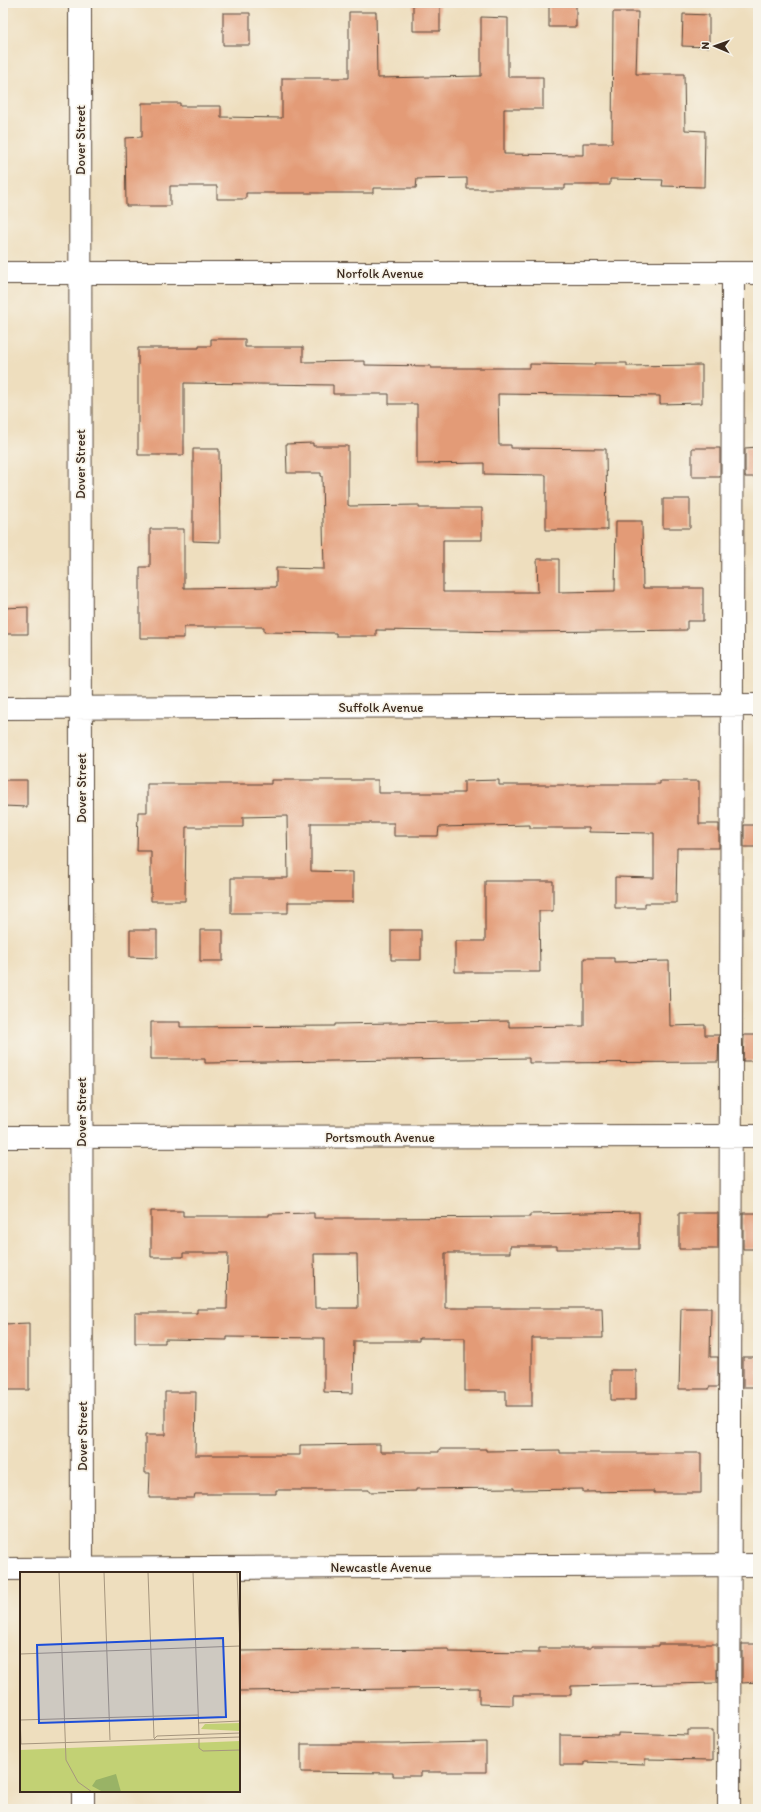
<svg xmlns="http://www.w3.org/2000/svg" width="761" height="1812" viewBox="0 0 761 1812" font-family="Itim,sans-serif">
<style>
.building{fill:#e39b77;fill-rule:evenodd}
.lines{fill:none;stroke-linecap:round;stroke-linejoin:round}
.minor-casing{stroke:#564536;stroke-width:24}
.minor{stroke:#fff;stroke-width:22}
.labels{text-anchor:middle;stroke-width:3.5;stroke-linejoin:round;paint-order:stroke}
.street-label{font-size:13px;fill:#3b2a1e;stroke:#f7f3e8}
.inset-road{fill:none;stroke:#a6967e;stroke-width:1}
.view{fill:#1d4ed8;fill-opacity:0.15;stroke:#1d4ed8;stroke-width:2}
.inset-edge{fill:none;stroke:#3b2a1e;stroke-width:2}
</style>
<rect width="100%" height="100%" fill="#f7f3e8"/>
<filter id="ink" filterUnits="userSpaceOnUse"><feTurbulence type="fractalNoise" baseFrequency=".025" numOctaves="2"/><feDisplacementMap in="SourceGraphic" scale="8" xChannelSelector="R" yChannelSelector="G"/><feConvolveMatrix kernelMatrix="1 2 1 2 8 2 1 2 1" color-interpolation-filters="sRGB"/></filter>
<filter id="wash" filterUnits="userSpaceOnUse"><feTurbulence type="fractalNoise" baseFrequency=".012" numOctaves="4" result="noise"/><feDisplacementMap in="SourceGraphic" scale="16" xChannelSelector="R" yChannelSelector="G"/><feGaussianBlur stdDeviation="0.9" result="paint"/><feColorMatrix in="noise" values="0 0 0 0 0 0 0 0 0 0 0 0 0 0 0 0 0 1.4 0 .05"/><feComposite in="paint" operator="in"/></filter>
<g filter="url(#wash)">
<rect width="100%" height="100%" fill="#eedebe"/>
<g id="blocks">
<path class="building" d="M 413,3 L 440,3 L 440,31 L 413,31 Z
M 549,3 L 576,3 L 576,27 L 549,27 Z
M 349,12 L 376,12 L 377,78 L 481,76 L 481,17 L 508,18 L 508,77 L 543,77 L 543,109 L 504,109 L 504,154 L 583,155 L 583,143 L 612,143 L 613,12 L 638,12 L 636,74 L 684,74 L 685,130 L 705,131 L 704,187 L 662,186 L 663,180 L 610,179 L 610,185 L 565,185 L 565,189 L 467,189 L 467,178 L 417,179 L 416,188 L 373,188 L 373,193 L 246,193 L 246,199 L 217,199 L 217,186 L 170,186 L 170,206 L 126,206 L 125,138 L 142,137 L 142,103 L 180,103 L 180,106 L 221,106 L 221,117 L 282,118 L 282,78 L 349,78 Z
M 223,13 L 250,13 L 250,45 L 223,45 Z
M 683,14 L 709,15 L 709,47 L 682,46 Z
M 211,339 L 245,339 L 245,347 L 303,347 L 303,362 L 365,361 L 365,365 L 431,366 L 431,368 L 530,368 L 530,364 L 594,365 L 595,363 L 627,363 L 627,366 L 702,365 L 702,403 L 660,404 L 660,396 L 498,394 L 499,445 L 511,445 L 511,448 L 606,449 L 607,530 L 546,530 L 546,475 L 484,474 L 484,463 L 417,464 L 417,404 L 389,404 L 389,394 L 333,394 L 333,385 L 184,383 L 184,455 L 138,455 L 138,348 L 199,348 L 199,346 L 211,346 Z
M 313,443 L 313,446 L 348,446 L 348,505 L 350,506 L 419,505 L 419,508 L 482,508 L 482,540 L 443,540 L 443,592 L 538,592 L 537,559 L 559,559 L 559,592 L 615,591 L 616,521 L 642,521 L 643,588 L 703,588 L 703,621 L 687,621 L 687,630 L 521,632 L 376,630 L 376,636 L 336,636 L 336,633 L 264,632 L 264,627 L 184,627 L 184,638 L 140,638 L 140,567 L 150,567 L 150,529 L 184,529 L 184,588 L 276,587 L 276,568 L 324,569 L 322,476 L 321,476 L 321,473 L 287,473 L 286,444 Z
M 758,447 L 758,477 L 745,477 L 745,448 Z
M 692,448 L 720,448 L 720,477 L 692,477 Z
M 193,449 L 219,449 L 220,542 L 193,541 Z
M 663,499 L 690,499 L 690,528 L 663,528 Z
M 28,607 L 28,634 L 3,634 L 3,608 Z
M 3,780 L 27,780 L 27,807 L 3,806 Z
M 271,780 L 378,780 L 378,793 L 464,793 L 464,781 L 499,780 L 499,785 L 589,785 L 589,784 L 660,784 L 660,781 L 699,781 L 699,824 L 719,824 L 719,848 L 677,848 L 676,903 L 645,903 L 645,908 L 615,908 L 615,877 L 654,878 L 654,833 L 589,832 L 589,828 L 530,828 L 530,825 L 439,827 L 438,836 L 394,836 L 394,823 L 311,823 L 311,871 L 353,872 L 353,902 L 288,902 L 288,913 L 231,913 L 231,878 L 288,878 L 287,816 L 243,817 L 243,827 L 186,827 L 185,901 L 151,901 L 151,851 L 137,851 L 138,812 L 147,812 L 147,784 L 271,784 Z
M 744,825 L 758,825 L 758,847 L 744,847 Z
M 485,881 L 553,881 L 553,911 L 539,911 L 540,972 L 455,972 L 455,941 L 485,941 Z
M 130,930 L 157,930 L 157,958 L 130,957 Z
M 200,930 L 223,930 L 223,961 L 200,961 Z
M 391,930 L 421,930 L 421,960 L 391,960 Z
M 584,958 L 614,958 L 614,962 L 669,961 L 670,1026 L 705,1025 L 705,1035 L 719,1035 L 718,1062 L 529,1063 L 529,1058 L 205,1063 L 205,1059 L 151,1059 L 151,1022 L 180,1022 L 180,1027 L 335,1026 L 335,1024 L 509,1021 L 509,1027 L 584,1026 Z
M 744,1035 L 758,1035 L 758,1061 L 743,1061 Z
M 151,1211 L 183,1211 L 183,1216 L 269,1216 L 269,1214 L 314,1213 L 314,1218 L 380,1218 L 530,1217 L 530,1214 L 639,1212 L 639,1249 L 557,1249 L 557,1246 L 510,1246 L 510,1253 L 445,1253 L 445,1308 L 602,1308 L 603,1338 L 532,1338 L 532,1406 L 506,1406 L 506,1391 L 465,1391 L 465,1338 L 419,1338 L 419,1341 L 354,1341 L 353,1393 L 324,1392 L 324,1338 L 227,1337 L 227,1340 L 165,1339 L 165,1343 L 135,1343 L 135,1313 L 197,1313 L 197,1309 L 227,1309 L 228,1253 L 183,1253 L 183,1257 L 151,1257 ZM 314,1254 L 357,1254 L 358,1308 L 315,1308 Z
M 679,1213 L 718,1213 L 718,1249 L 679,1249 Z
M 743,1213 L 758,1213 L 758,1249 L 743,1249 Z
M 681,1308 L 711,1308 L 710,1357 L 718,1357 L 718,1387 L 709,1387 L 709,1389 L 679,1389 Z
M 29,1323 L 29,1390 L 3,1390 L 3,1324 Z
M 743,1357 L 758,1357 L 758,1387 L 743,1387 Z
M 611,1370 L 636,1370 L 636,1400 L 611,1400 Z
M 165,1392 L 196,1392 L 195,1455 L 300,1455 L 300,1445 L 380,1444 L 380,1452 L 439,1452 L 439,1449 L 486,1449 L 486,1451 L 560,1450 L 560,1453 L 701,1453 L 701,1493 L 654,1493 L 654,1491 L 583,1492 L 583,1489 L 514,1490 L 514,1488 L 416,1489 L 416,1491 L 369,1492 L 369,1490 L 276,1490 L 276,1494 L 195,1494 L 194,1498 L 149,1498 L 150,1473 L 145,1473 L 145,1435 L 165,1435 Z
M 659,1644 L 717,1644 L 717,1683 L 571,1686 L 571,1695 L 513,1695 L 513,1705 L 479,1704 L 479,1688 L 239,1691 L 239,1651 L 448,1649 L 449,1652 L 539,1653 L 539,1648 L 591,1648 L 591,1646 L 659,1646 Z
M 742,1644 L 758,1644 L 758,1682 L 742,1683 Z
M 688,1730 L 713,1730 L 713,1760 L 645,1759 L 645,1764 L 585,1762 L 585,1765 L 560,1765 L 560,1735 L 618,1736 L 618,1733 L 688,1735 Z
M 486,1742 L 486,1772 L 421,1772 L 421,1776 L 393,1776 L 393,1773 L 301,1772 L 301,1744 L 392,1744 Z"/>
</g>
</g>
<g filter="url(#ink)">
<use href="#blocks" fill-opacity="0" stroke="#564536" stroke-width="1"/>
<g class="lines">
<g class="minor-casing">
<path id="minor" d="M 80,3 L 82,1573
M 3,273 L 758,273
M 3,708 L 758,705
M 3,1137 L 758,1136
M 3,1569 L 758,1565
M 83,1791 L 83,1809
M 729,1809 L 733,273"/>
</g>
<use href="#minor" class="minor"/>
</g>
</g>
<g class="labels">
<g class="street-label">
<text transform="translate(80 140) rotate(-90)" y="5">Dover Street</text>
<text x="380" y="278">Norfolk Avenue</text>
<text transform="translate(80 464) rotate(-90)" y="5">Dover Street</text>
<text x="381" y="712">Suffolk Avenue</text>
<text transform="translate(81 788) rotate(-90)" y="5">Dover Street</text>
<text transform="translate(81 1112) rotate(-90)" y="5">Dover Street</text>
<text x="380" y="1142">Portsmouth Avenue</text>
<text transform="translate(82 1436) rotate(-90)" y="5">Dover Street</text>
<text x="381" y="1572">Newcastle Avenue</text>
</g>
</g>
<g transform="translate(20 1572)">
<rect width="220" height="220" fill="#eedebe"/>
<path d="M 220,151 L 220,159 L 181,157 L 185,152 ZM 220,169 L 220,220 L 0,220 L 0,178 Z" fill="#c2d174"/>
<path d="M 96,202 L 101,220 L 83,220 L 72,214 L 76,208 Z" fill="#99b366"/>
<path class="inset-road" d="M 39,0 L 46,188 L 58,210 L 72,220M 84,0 L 90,168M 128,0 L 134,166M 173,0 L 179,163M 217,0 L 220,74M 0,82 L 220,74M 0,143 L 1,172M 0,148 L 178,143M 178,151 L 220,149M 134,167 L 137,164 L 220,161M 179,167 L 179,176 L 183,179 L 220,178M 0,172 L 220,165"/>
<path class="view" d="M 203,66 L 206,145 L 19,151 L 17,73 Z"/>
<rect width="220" height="220" class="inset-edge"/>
</g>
<rect width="761" height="1812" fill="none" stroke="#f7f3e8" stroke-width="16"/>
<g transform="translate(715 46) rotate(272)" stroke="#f7f3e8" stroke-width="3" paint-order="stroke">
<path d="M0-3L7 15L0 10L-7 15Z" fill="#3b2a1e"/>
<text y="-6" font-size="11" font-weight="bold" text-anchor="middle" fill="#3b2a1e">N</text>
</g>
</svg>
